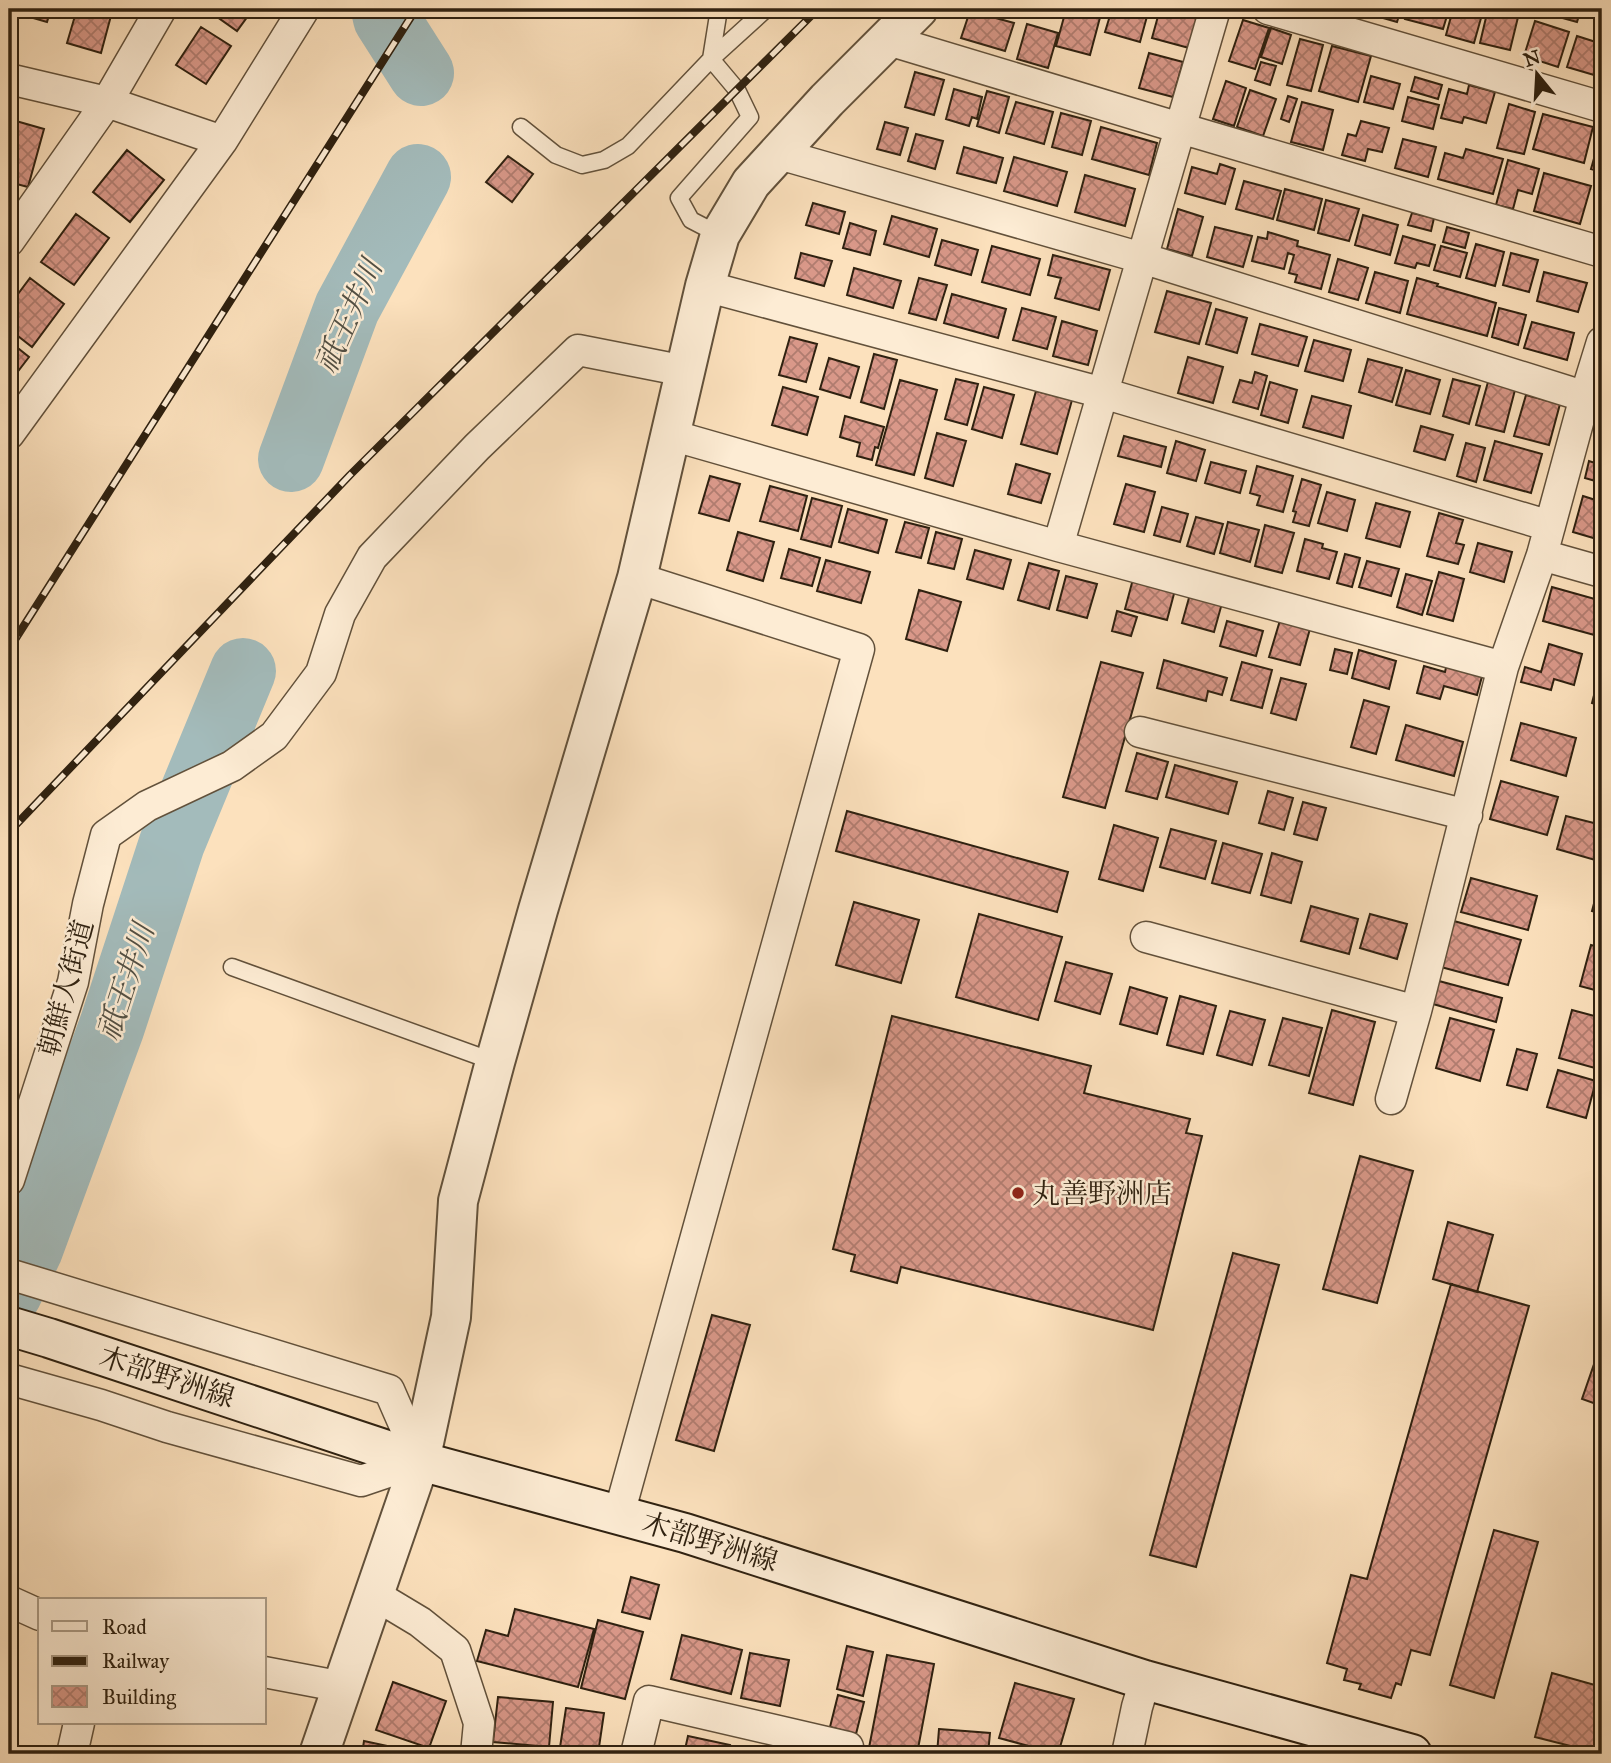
<svg xmlns="http://www.w3.org/2000/svg" width="1611" height="1763" viewBox="0 0 1611 1763" font-family="'IM FELL Great Primer','Noto Serif JP',serif">
	<defs>
		<pattern id="building-cross-hatch" width="8" height="8" patternUnits="userSpaceOnUse" patternTransform="scale(1.75)"><rect width="8" height="8" fill="#d99889"/><path d="M0 0l8 8M0 8l8-8" fill="none" stroke="#b07c6f"/></pattern>
	</defs>
	<rect width="100%" height="100%" fill="#fce1bd"/>
	<filter id="stains"><feTurbulence type="fractalNoise" baseFrequency=".00286" numOctaves="4"/><feColorMatrix values="0 0 0 0 .2 0 0 0 0 .09 0 0 0 0 .02 0 0 0 .5 -.17"/></filter>
	<radialGradient id="worn" r=".72"><stop offset=".6" stop-color="#630" stop-opacity="0"/><stop offset="1" stop-color="#630" stop-opacity=".3"/></radialGradient>
	<g fill="none" stroke-linecap="round" stroke-linejoin="round">
		<path stroke="#a3bbbb" stroke-width="66" d="M 384,9 L 386,18 L 421,73
			M 291,459 L 347,308 L 418,177
			M 9,1293 L 30,1249 L 112,1026 L 172,843 L 243,671"/>
	</g>
	<path fill="url(#building-cross-hatch)" stroke="#2f2110" stroke-width="2" d="M 9,9 L 51,9 L 47,22 L 9,11 Z
		M 77,9 L 100,9 L 112,12 L 101,53 L 67,43 Z
		M 213,9 L 253,9 L 237,31 L 213,14 L 216,11 Z
		M 1041,9 L 1102,10 L 1090,55 L 1056,46 L 1064,17 L 1040,11 Z
		M 1112,9 L 1149,9 L 1140,42 L 1105,32 Z
		M 1160,9 L 1193,9 L 1199,10 L 1189,48 L 1152,38 Z
		M 1360,9 L 1401,9 L 1397,22 L 1359,11 Z
		M 1408,9 L 1449,9 L 1443,29 L 1405,19 Z
		M 1453,9 L 1476,9 L 1483,11 L 1474,43 L 1446,35 Z
		M 1488,9 L 1520,9 L 1510,50 L 1480,43 Z
		M 1542,9 L 1581,9 L 1577,22 L 1541,12 Z
		M 970,11 L 1014,23 L 1005,51 L 961,38 Z
		M 1243,20 L 1269,28 L 1255,69 L 1229,61 Z
		M 1535,21 L 1569,32 L 1558,67 L 1524,56 Z
		M 1027,24 L 1058,33 L 1048,68 L 1017,59 Z
		M 201,27 L 231,46 L 206,84 L 176,65 Z
		M 1271,28 L 1291,35 L 1282,64 L 1261,57 Z
		M 1577,36 L 1602,44 L 1594,75 L 1567,67 Z
		M 1300,39 L 1323,45 L 1311,91 L 1287,85 Z
		M 1332,46 L 1371,56 L 1358,102 L 1319,91 Z
		M 1149,53 L 1183,62 L 1173,97 L 1139,88 Z
		M 1261,62 L 1276,66 L 1270,85 L 1255,80 Z
		M 915,72 L 944,80 L 934,115 L 905,107 Z
		M 1371,76 L 1400,84 L 1393,109 L 1364,102 Z
		M 1415,77 L 1442,85 L 1438,99 L 1411,91 Z
		M 1226,81 L 1246,88 L 1234,126 L 1213,119 Z
		M 1469,85 L 1495,92 L 1486,123 L 1464,117 L 1462,123 L 1441,118 L 1449,89 L 1467,94 Z
		M 954,89 L 982,97 L 977,119 L 972,117 L 969,126 L 946,119 Z
		M 1250,90 L 1276,99 L 1263,136 L 1237,127 Z
		M 987,91 L 1009,97 L 999,133 L 977,126 Z
		M 1288,96 L 1297,99 L 1289,122 L 1281,119 Z
		M 1408,97 L 1439,105 L 1433,129 L 1402,121 Z
		M 1016,102 L 1053,112 L 1044,144 L 1006,133 Z
		M 1302,102 L 1333,110 L 1323,150 L 1291,142 Z
		M 1509,104 L 1535,112 L 1524,154 L 1497,148 Z
		M 1061,113 L 1091,121 L 1082,155 L 1052,147 Z
		M 1543,114 L 1593,127 L 1584,163 L 1533,149 Z
		M 9,119 L 44,129 L 28,187 L 9,182 Z
		M 1361,121 L 1389,128 L 1382,152 L 1368,149 L 1365,161 L 1342,155 L 1348,134 L 1356,136 Z
		M 885,122 L 908,128 L 900,155 L 877,149 Z
		M 1101,127 L 1157,143 L 1149,175 L 1092,159 Z
		M 1602,130 L 1602,172 L 1591,169 Z
		M 916,134 L 943,141 L 935,169 L 908,161 Z
		M 1403,139 L 1436,147 L 1428,177 L 1395,168 Z
		M 964,147 L 1003,158 L 996,183 L 957,173 Z
		M 1466,149 L 1503,159 L 1493,194 L 1438,179 L 1445,153 L 1463,158 Z
		M 127,150 L 164,180 L 130,222 L 93,192 Z
		M 508,156 L 533,174 L 512,202 L 486,182 Z
		M 1014,157 L 1067,172 L 1057,206 L 1004,191 Z
		M 1508,160 L 1539,169 L 1532,194 L 1518,190 L 1513,209 L 1496,205 Z
		M 1220,164 L 1235,169 L 1225,204 L 1185,193 L 1192,167 L 1217,174 Z
		M 1544,173 L 1591,186 L 1580,224 L 1534,211 Z
		M 1085,175 L 1135,189 L 1125,226 L 1075,212 Z
		M 1244,181 L 1281,191 L 1273,219 L 1236,209 Z
		M 1285,189 L 1322,199 L 1314,230 L 1277,220 Z
		M 1326,200 L 1359,209 L 1349,241 L 1318,233 Z
		M 813,203 L 845,212 L 839,234 L 806,225 Z
		M 1178,209 L 1203,217 L 1192,256 L 1167,249 Z
		M 1412,213 L 1434,218 L 1431,231 L 1408,225 Z
		M 76,214 L 109,238 L 74,285 L 41,262 Z
		M 1363,215 L 1398,225 L 1390,255 L 1355,245 Z
		M 892,216 L 937,229 L 929,257 L 884,244 Z
		M 850,223 L 876,231 L 870,255 L 843,248 Z
		M 1215,227 L 1252,236 L 1243,267 L 1207,257 Z
		M 1447,227 L 1469,233 L 1465,248 L 1443,242 Z
		M 1268,232 L 1298,241 L 1297,246 L 1330,255 L 1321,289 L 1295,282 L 1297,275 L 1289,273 L 1294,255 L 1288,253 L 1284,269 L 1252,261 L 1258,237 L 1267,239 Z
		M 1403,236 L 1435,245 L 1429,266 L 1417,263 L 1415,268 L 1395,263 Z
		M 942,240 L 978,250 L 971,275 L 935,265 Z
		M 1476,244 L 1504,252 L 1495,286 L 1466,278 Z
		M 992,246 L 1040,259 L 1030,295 L 982,282 Z
		M 1441,246 L 1467,253 L 1460,277 L 1434,270 Z
		M 801,253 L 832,261 L 824,286 L 795,278 Z
		M 1511,253 L 1538,260 L 1529,292 L 1503,285 Z
		M 1053,255 L 1110,270 L 1099,310 L 1055,298 L 1061,278 L 1048,275 Z
		M 1338,259 L 1368,268 L 1358,300 L 1329,292 Z
		M 854,268 L 901,281 L 893,308 L 847,295 Z
		M 1375,272 L 1408,281 L 1400,313 L 1366,303 Z
		M 1544,272 L 1587,283 L 1578,312 L 1537,301 Z
		M 30,278 L 64,304 L 32,347 L 9,329 L 9,306 Z
		M 919,278 L 947,285 L 936,320 L 909,313 Z
		M 1417,278 L 1438,284 L 1437,286 L 1496,303 L 1487,336 L 1407,314 Z
		M 1167,291 L 1211,303 L 1199,344 L 1155,332 Z
		M 952,294 L 1006,309 L 998,338 L 944,323 Z
		M 1022,308 L 1056,317 L 1047,349 L 1013,340 Z
		M 1499,308 L 1526,315 L 1518,345 L 1492,337 Z
		M 1216,309 L 1247,318 L 1237,353 L 1206,344 Z
		M 1062,321 L 1097,331 L 1088,365 L 1053,356 Z
		M 1532,322 L 1574,333 L 1567,360 L 1524,348 Z
		M 1260,324 L 1307,337 L 1298,366 L 1252,354 Z
		M 790,337 L 817,344 L 806,382 L 779,375 Z
		M 1314,340 L 1351,350 L 1343,381 L 1305,371 Z
		M 9,341 L 29,357 L 9,383 Z
		M 874,354 L 897,360 L 884,409 L 861,402 Z
		M 1188,357 L 1223,367 L 1213,403 L 1178,393 Z
		M 829,358 L 859,367 L 850,398 L 820,389 Z
		M 1368,359 L 1402,368 L 1392,402 L 1359,392 Z
		M 1406,370 L 1440,380 L 1430,414 L 1396,405 Z
		M 1255,372 L 1267,376 L 1258,409 L 1233,402 L 1240,380 L 1252,383 Z
		M 956,379 L 978,384 L 967,425 L 945,419 Z
		M 1453,379 L 1480,386 L 1469,424 L 1443,416 Z
		M 900,380 L 937,390 L 914,475 L 876,465 Z
		M 1270,382 L 1297,390 L 1288,423 L 1261,415 Z
		M 1488,382 L 1515,390 L 1504,432 L 1476,425 Z
		M 783,387 L 818,397 L 807,435 L 772,425 Z
		M 984,387 L 1014,395 L 1002,438 L 972,429 Z
		M 1036,391 L 1072,400 L 1057,454 L 1021,444 Z
		M 1526,395 L 1560,404 L 1549,445 L 1514,436 Z
		M 1312,396 L 1351,406 L 1343,438 L 1303,427 Z
		M 845,416 L 884,427 L 878,448 L 875,447 L 872,460 L 857,456 L 860,443 L 840,437 Z
		M 1421,426 L 1453,435 L 1445,460 L 1414,451 Z
		M 937,433 L 966,441 L 953,486 L 925,478 Z
		M 1124,436 L 1166,447 L 1161,467 L 1118,456 Z
		M 1176,441 L 1205,450 L 1196,481 L 1167,473 Z
		M 1495,441 L 1542,454 L 1531,493 L 1484,480 Z
		M 1466,443 L 1485,448 L 1476,482 L 1457,476 Z
		M 1602,449 L 1602,483 L 1585,478 L 1589,461 L 1598,464 Z
		M 1211,462 L 1246,471 L 1240,493 L 1205,483 Z
		M 1016,464 L 1050,474 L 1041,503 L 1008,494 Z
		M 1257,466 L 1293,476 L 1283,512 L 1257,505 L 1260,496 L 1250,493 Z
		M 710,476 L 740,484 L 729,521 L 699,513 Z
		M 1302,479 L 1321,485 L 1309,526 L 1293,522 L 1296,512 L 1293,511 Z
		M 1126,484 L 1155,492 L 1144,532 L 1114,524 Z
		M 770,486 L 807,496 L 798,531 L 760,521 Z
		M 1327,492 L 1355,500 L 1347,531 L 1318,523 Z
		M 1583,496 L 1602,502 L 1602,533 L 1600,540 L 1573,532 Z
		M 812,498 L 842,506 L 831,547 L 801,539 Z
		M 1376,503 L 1410,512 L 1400,547 L 1366,538 Z
		M 1162,507 L 1188,514 L 1180,542 L 1154,535 Z
		M 848,509 L 887,520 L 878,553 L 839,542 Z
		M 1439,513 L 1463,520 L 1456,543 L 1464,545 L 1458,564 L 1427,556 Z
		M 1196,517 L 1223,524 L 1214,554 L 1187,546 Z
		M 905,522 L 929,528 L 921,558 L 896,552 Z
		M 1228,522 L 1259,530 L 1250,562 L 1220,553 Z
		M 1265,525 L 1294,533 L 1282,573 L 1255,566 Z
		M 738,532 L 774,542 L 763,581 L 727,570 Z
		M 936,532 L 962,539 L 954,569 L 928,563 Z
		M 1305,539 L 1323,544 L 1322,548 L 1337,552 L 1329,579 L 1297,571 Z
		M 1478,543 L 1512,552 L 1504,582 L 1470,572 Z
		M 789,549 L 820,558 L 812,586 L 781,578 Z
		M 975,550 L 1011,560 L 1003,589 L 967,579 Z
		M 1345,554 L 1360,558 L 1352,587 L 1337,583 Z
		M 826,560 L 870,572 L 861,603 L 817,591 Z
		M 1367,561 L 1399,569 L 1391,596 L 1359,587 Z
		M 1029,563 L 1059,571 L 1049,609 L 1018,600 Z
		M 1439,572 L 1464,579 L 1453,621 L 1427,614 Z
		M 1406,574 L 1432,581 L 1422,615 L 1397,607 Z
		M 1066,576 L 1097,584 L 1087,618 L 1057,610 Z
		M 1133,579 L 1175,590 L 1167,620 L 1125,609 Z
		M 1192,587 L 1224,596 L 1214,632 L 1182,623 Z
		M 1552,587 L 1602,601 L 1602,619 L 1598,636 L 1543,621 Z
		M 919,590 L 961,602 L 947,651 L 906,639 Z
		M 1117,611 L 1137,617 L 1131,636 L 1112,631 Z
		M 1281,617 L 1311,625 L 1300,665 L 1269,657 Z
		M 1227,621 L 1263,631 L 1256,656 L 1220,646 Z
		M 1549,644 L 1582,654 L 1574,685 L 1554,679 L 1551,690 L 1521,682 L 1525,667 L 1541,672 Z
		M 1335,649 L 1352,653 L 1347,674 L 1330,670 Z
		M 1359,650 L 1396,661 L 1389,689 L 1352,678 Z
		M 1448,659 L 1484,669 L 1477,695 L 1444,686 L 1440,699 L 1417,693 L 1424,666 L 1445,672 Z
		M 1164,660 L 1227,678 L 1222,695 L 1208,691 L 1206,701 L 1157,688 Z
		M 1101,662 L 1143,673 L 1105,808 L 1063,797 Z
		M 1242,662 L 1272,670 L 1262,708 L 1231,700 Z
		M 1602,664 L 1602,706 L 1592,703 Z
		M 1281,678 L 1306,684 L 1296,720 L 1271,713 Z
		M 1364,700 L 1389,707 L 1376,754 L 1351,747 Z
		M 1521,723 L 1576,738 L 1566,776 L 1511,760 Z
		M 1406,725 L 1463,742 L 1454,776 L 1396,760 Z
		M 1137,753 L 1168,762 L 1157,799 L 1126,791 Z
		M 1175,765 L 1237,782 L 1228,814 L 1166,797 Z
		M 1501,781 L 1558,797 L 1547,835 L 1490,819 Z
		M 1268,791 L 1293,798 L 1284,830 L 1259,823 Z
		M 1303,802 L 1326,808 L 1317,840 L 1294,834 Z
		M 847,811 L 1068,872 L 1057,912 L 836,851 Z
		M 1566,816 L 1602,825 L 1602,862 L 1557,849 Z
		M 1114,825 L 1158,838 L 1143,891 L 1099,879 Z
		M 1171,829 L 1216,841 L 1205,879 L 1160,867 Z
		M 1223,843 L 1262,854 L 1250,893 L 1212,883 Z
		M 1272,853 L 1302,862 L 1291,903 L 1261,895 Z
		M 1602,873 L 1602,914 L 1592,911 Z
		M 1471,878 L 1537,896 L 1528,930 L 1461,912 Z
		M 854,902 L 919,920 L 901,983 L 836,965 Z
		M 1311,906 L 1358,919 L 1349,954 L 1301,941 Z
		M 979,914 L 1062,937 L 1038,1020 L 956,997 Z
		M 1370,914 L 1407,924 L 1397,959 L 1360,948 Z
		M 1454,921 L 1521,940 L 1508,985 L 1441,967 Z
		M 1591,945 L 1602,948 L 1602,992 L 1580,986 Z
		M 1066,962 L 1112,974 L 1100,1014 L 1055,1001 Z
		M 1439,981 L 1502,998 L 1496,1022 L 1433,1004 Z
		M 1130,987 L 1167,998 L 1157,1034 L 1120,1024 Z
		M 1180,996 L 1216,1006 L 1203,1054 L 1167,1045 Z
		M 1332,1010 L 1375,1022 L 1353,1105 L 1309,1093 Z
		M 1572,1010 L 1602,1018 L 1602,1070 L 1559,1058 Z
		M 1230,1011 L 1265,1020 L 1252,1065 L 1217,1055 Z
		M 892,1016 L 1091,1066 L 1084,1093 L 1190,1119 L 1186,1133 L 1202,1136 L 1153,1330 L 901,1267 L 897,1283 L 851,1271 L 855,1255 L 833,1249 Z
		M 1283,1018 L 1322,1028 L 1309,1076 L 1269,1065 Z
		M 1450,1018 L 1494,1030 L 1480,1081 L 1436,1068 Z
		M 1517,1049 L 1537,1054 L 1527,1090 L 1507,1085 Z
		M 1558,1070 L 1596,1081 L 1586,1118 L 1547,1107 Z
		M 1360,1156 L 1413,1171 L 1377,1303 L 1323,1289 Z
		M 1448,1222 L 1493,1235 L 1477,1292 L 1433,1279 Z
		M 1233,1253 L 1279,1265 L 1196,1567 L 1150,1555 Z
		M 1451,1284 L 1529,1306 L 1430,1655 L 1411,1650 L 1401,1685 L 1396,1683 L 1391,1698 L 1359,1689 L 1361,1684 L 1344,1680 L 1347,1669 L 1327,1663 L 1351,1575 L 1367,1579 Z
		M 712,1315 L 750,1325 L 714,1451 L 676,1440 Z
		M 1602,1341 L 1602,1406 L 1582,1399 Z
		M 1494,1530 L 1538,1542 L 1494,1698 L 1450,1685 Z
		M 631,1577 L 659,1585 L 650,1619 L 622,1612 Z
		M 515,1609 L 594,1629 L 578,1687 L 477,1661 L 486,1630 L 508,1636 Z
		M 598,1620 L 643,1632 L 625,1699 L 581,1688 Z
		M 682,1635 L 742,1650 L 731,1694 L 671,1679 Z
		M 847,1646 L 873,1652 L 863,1696 L 837,1689 Z
		M 750,1653 L 789,1660 L 780,1706 L 741,1698 Z
		M 887,1655 L 934,1664 L 917,1754 L 877,1754 L 868,1753 Z
		M 1552,1673 L 1602,1687 L 1602,1754 L 1535,1737 Z
		M 393,1682 L 446,1701 L 429,1748 L 376,1730 Z
		M 1015,1683 L 1074,1699 L 1058,1754 L 999,1738 Z
		M 838,1695 L 864,1702 L 856,1734 L 830,1727 Z
		M 498,1697 L 553,1702 L 549,1747 L 493,1742 Z
		M 566,1708 L 604,1713 L 598,1754 L 559,1754 Z
		M 939,1729 L 990,1733 L 988,1754 L 937,1754 Z
		M 688,1736 L 730,1745 L 728,1754 L 684,1754 Z
		M 364,1741 L 406,1750 L 405,1754 L 362,1754 Z
		M 1003,1748 L 1027,1754 L 1002,1754 Z"/>
	<g fill="none" stroke-linecap="round" stroke-linejoin="round">
		<g stroke="#62513b" stroke-width="19">
			<path id="service" d="M 521,127 L 556,155 L 582,165 L 604,160 L 628,146 L 711,59 L 719,9
				M 720,235 L 691,220 L 679,198 L 750,117 L 737,90 L 711,59 L 766,9
				M 232,967 L 495,1062"/>
		</g>
		<g stroke="#62513b" stroke-width="33">
			<path id="minor" d="M 1268,9 L 1602,107
				M 888,40 L 1180,128 L 1602,252
				M 9,79 L 107,102 L 222,141
				M 779,154 L 1142,258 L 1602,402
				M 9,241 L 107,102 L 161,9
				M 705,286 L 1103,393 L 1550,526
				M 9,434 L 222,141 L 304,9
				M 671,435 L 1058,546 L 1503,667
				M 1058,546 L 1215,9
				M 1542,555 L 1602,572
				M 1140,732 L 1467,815
				M 1146,937 L 1416,1011
				M 1391,1099 L 1416,1011 L 1503,667 L 1542,555 L 1585,397 L 1602,342
				M 9,1180 L 73,982 L 88,904 L 106,835 L 147,806 L 232,766 L 274,736 L 321,673 L 340,614 L 372,557 L 477,447 L 578,350 L 685,371
				M 9,1274 L 389,1390 L 420,1461 L 361,1481 L 167,1427 L 101,1405 L 9,1379
				M 619,1514 L 859,649 L 637,578
				M 375,1595 L 420,1622 L 455,1650 L 479,1723 L 476,1754
				M 9,1601 L 40,1615
				M 264,1672 L 343,1687
				M 72,1754 L 79,1723
				M 636,1754 L 649,1701 L 848,1747 L 846,1754
				M 1127,1754 L 1137,1707 L 1145,1680"/>
		</g>
		<g stroke="#62513b" stroke-width="42">
			<path id="tertiary" d="M 319,1754 L 420,1461 L 451,1317 L 458,1201 L 495,1062 L 538,910 L 637,578 L 705,286 L 720,235 L 751,183 L 827,100 L 918,9"/>
		</g>
		<g stroke="#2f2110" stroke-width="42">
			<path id="secondary" d="M 9,1326 L 49,1338 L 420,1461 L 685,1533 L 1145,1680 L 1412,1754"/>
		</g>
		<use href="#service" stroke="#fdecd4" stroke-width="16"/>
		<use href="#minor" stroke="#fdecd4" stroke-width="30"/>
		<use href="#tertiary" stroke="#fdecd4" stroke-width="38"/>
		<use href="#secondary" stroke="#fdecd4" stroke-width="38"/>
		<g stroke="#2f2110" stroke-width="8">
			<path id="rail" d="M 9,649 L 416,9
				M 9,832 L 350,475 L 818,9"/>
		</g>
		<use href="#rail" stroke="#fdecd4" stroke-width="5" stroke-dasharray="16" stroke-linecap="butt"/>
	</g>
	<circle fill="#8f2418" stroke="#fdecd4" stroke-width="2.5" cx="1018" cy="1193" r="7"/>
	<g text-anchor="middle" dominant-baseline="central" stroke-width="5" stroke-linejoin="round" paint-order="stroke">
		<g font-size="28" fill="#2f2110" stroke="#fdecd4">
			<text transform="translate(66 988) rotate(-75)">朝鮮人街道</text>
			<text transform="translate(167 1377) rotate(18)">木部野洲線</text>
			<text transform="translate(710 1542) rotate(17)">木部野洲線</text>
		</g>
		<g font-size="28" fill="#2f2110" stroke="#fdecd4" text-anchor="start">
			<text x="1032" y="1193">丸善野洲店</text>
		</g>
		<g font-size="30" font-style="italic" fill="#524f43" stroke="#fdecd4">
			<text transform="translate(349 316) rotate(-66)">祇王井川</text>
			<text transform="translate(126 982) rotate(-72)">祇王井川</text>
		</g>
	</g>
	<rect width="1611" height="1763" fill="none" stroke="#fce1bd" stroke-width="35"/>
	<rect x="10" y="10" width="1590" height="1742" fill="none" stroke="#2f2110" stroke-width="3.5"/>
	<rect x="18" y="18" width="1576" height="1728" fill="none" stroke="#2f2110" stroke-width="2"/>
	<rect x="38" y="1598" width="228" height="126" fill="#fdecd4" stroke="#ab9b86" stroke-width="2"/>
	<rect x="52" y="1621" width="35" height="10" fill="#fdecd4" stroke="#ab9b86" stroke-width="2"/>
	<text x="102" y="1634" font-size="21" fill="#2f2110">Road</text>
	<rect x="52" y="1656" width="35" height="10" fill="#2f2110" stroke="#ab9b86" stroke-width="2"/>
	<text x="102" y="1668" font-size="21" fill="#2f2110">Railway</text>
	<rect x="52" y="1686" width="35" height="21" fill="url(#building-cross-hatch)" stroke="#ab9b86" stroke-width="2"/>
	<text x="102" y="1704" font-size="21" fill="#2f2110">Building</text>
	<g transform="translate(1537 74) rotate(342)" stroke="#fdecd4" stroke-width="5" paint-order="stroke">
	<path d="M0-5L12 26L0 18L-12 26Z" fill="#2f2110"/>
	<text y="-10" font-size="19" font-weight="bold" text-anchor="middle" fill="#2f2110">N</text>
	</g>
	<rect width="100%" height="100%" filter="url(#stains)"/>
	<rect width="100%" height="100%" fill="url(#worn)"/>
</svg>
